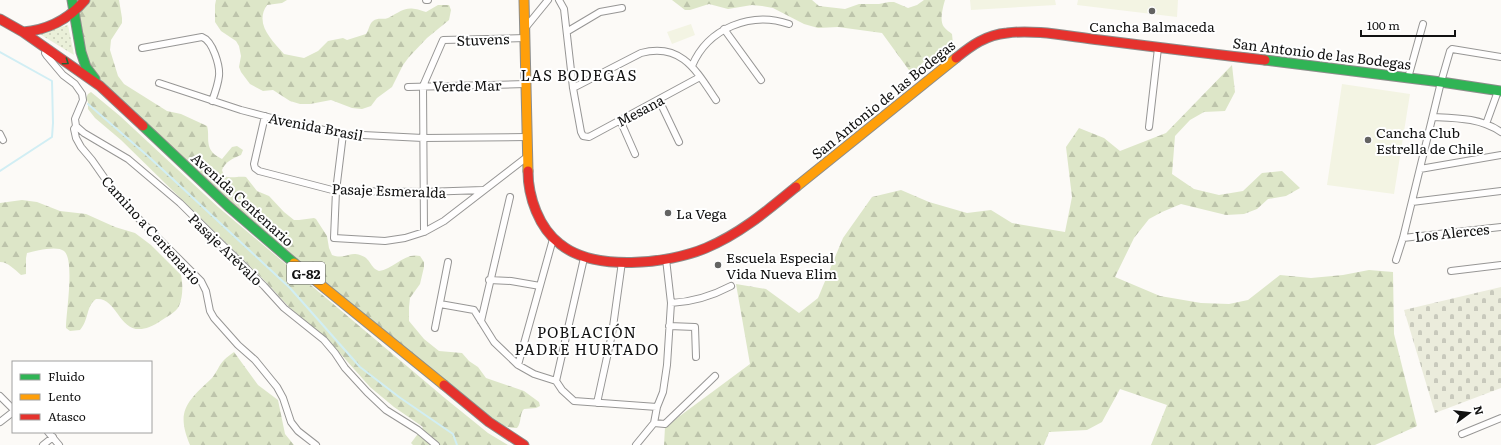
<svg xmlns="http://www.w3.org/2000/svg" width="1501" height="445" viewBox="0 0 1501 445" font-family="Literata,serif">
	<defs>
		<pattern id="forest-firs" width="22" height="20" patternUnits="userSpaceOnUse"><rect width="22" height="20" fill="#dde6c8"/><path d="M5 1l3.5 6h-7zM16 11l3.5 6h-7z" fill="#bdc4ab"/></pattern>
		<pattern id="cemetery-stones" width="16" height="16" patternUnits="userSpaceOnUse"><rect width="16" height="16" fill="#ebecdc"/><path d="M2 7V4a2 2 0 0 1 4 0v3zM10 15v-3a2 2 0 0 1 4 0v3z" fill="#c8c9bc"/></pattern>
		<pattern id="park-dots" width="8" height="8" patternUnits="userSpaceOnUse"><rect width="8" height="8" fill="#eaf0d9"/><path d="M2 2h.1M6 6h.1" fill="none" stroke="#c8cdb9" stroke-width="1.8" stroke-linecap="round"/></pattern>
	</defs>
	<rect width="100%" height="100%" fill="#fcfaf7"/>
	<path fill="url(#forest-firs)" d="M 89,0 L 119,0 L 122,18 L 122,23 L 111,40 L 110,50 L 118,76 L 124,84 L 167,111 L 181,114 L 207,126 C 210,136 205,145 214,154 C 216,156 219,157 222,159 L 232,147 L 237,146 L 243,150 L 241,155 C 233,158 225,162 222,170 L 224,176 C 232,179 238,176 246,177 L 257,191 L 269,196 L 284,212 L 294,220 L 299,220 L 314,218 L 316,219 L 327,236 L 329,248 L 332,255 C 345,260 349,251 360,255 C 371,258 370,268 379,271 C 393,269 405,252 420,256 L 424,262 L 424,267 L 420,284 L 410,298 L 409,307 L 409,321 L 424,339 L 439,351 L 462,353 L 469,361 L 478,367 L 486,378 L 524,391 L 539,402 L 540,406 L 536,408 L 524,409 C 519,414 522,422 517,428 C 506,429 498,422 489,417 C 389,335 287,255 192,167 C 158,136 122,105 92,70 L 88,63 L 78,18 L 80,10 Z
		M 216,0 L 287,0 L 282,3 L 267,5 C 254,24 272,40 284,54 L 304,58 L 318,51 L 328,41 L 343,38 L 347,40 L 366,34 C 369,30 369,24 373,21 C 378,17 383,20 388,18 C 405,9 406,5 426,12 L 438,5 L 449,5 L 451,10 L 449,20 L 427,38 L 409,57 L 403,65 L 392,87 L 377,98 L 371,106 L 362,109 L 352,108 L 331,100 L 310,104 L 300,104 L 290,101 L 273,90 L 263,91 L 250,84 L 241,72 L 239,67 L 241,56 L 239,46 L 236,41 L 221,31 L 215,22 L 215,5 Z
		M 672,0 L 812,0 L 819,6 L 845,9 L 859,4 L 879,4 L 889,2 L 894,2 L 908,8 L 917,5 L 924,0 L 945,0 C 943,7 939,21 944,27 C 946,30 950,32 952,34 L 953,44 L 946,51 L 922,63 L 914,77 L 882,33 L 838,27 L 818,28 L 804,24 L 773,8 L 762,6 L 752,5 L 728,9 L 709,4 L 690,10 L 685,10 Z
		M 1232,65 L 1235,92 L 1225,111 L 1204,112 L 1190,120 L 1175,136 L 1172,174 L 1194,189 L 1219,195 L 1243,191 L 1262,173 L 1282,171 L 1300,188 L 1286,196 L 1268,199 L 1257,209 L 1244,214 L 1226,215 L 1181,204 L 1162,212 L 1149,219 L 1134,238 L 1115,277 L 1160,296 L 1201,303 L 1229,304 L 1248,300 L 1280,275 L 1311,278 L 1343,275 L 1369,270 L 1393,272 L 1394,334 L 1417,426 L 1375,445 L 1151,445 L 1167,405 L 1120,389 L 1102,422 L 1087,430 L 1049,432 L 1044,445 L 664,445 L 665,427 L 750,364 L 736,284 L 766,289 L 799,313 L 818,298 L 843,238 L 872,197 L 901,190 L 929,202 L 967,213 L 991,210 L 1012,223 L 1065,232 L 1072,197 L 1066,147 L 1079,128 L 1104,138 L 1120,151 L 1166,133 Z
		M 91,92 L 120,116 L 218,207 L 446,399 L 488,433 L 508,445 L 413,445 L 411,443 L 423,427 L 394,407 L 370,387 L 330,342 L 289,307 L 266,282 L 121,140 L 95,118 L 88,109 L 88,102 L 86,98 L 88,94 Z
		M 22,200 L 37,202 L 60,211 L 86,214 L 115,227 L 135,233 L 151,245 L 181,275 C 183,285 183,297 179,306 C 176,312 168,316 162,320 C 119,350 121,296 96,299 C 86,306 89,320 80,330 L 70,331 L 66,328 C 66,313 75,260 64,251 C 57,245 35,251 27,253 L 26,258 L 26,274 L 21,275 C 15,270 8,262 0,262 L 0,203 Z
		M 234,352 L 258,385 L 278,400 L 285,434 L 294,445 L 190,445 C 175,410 188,401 212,378 C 217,372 219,365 224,360 C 227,357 231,354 234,352 Z"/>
	<path fill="url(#cemetery-stones)" d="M 1501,287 L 1501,388 L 1435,413 L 1404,310 Z"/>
	<path fill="url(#park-dots)" d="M 68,25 L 74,55 L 38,33 Z"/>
	<path fill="#f3f4e3" d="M 970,0 L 1055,0 L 1056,5 L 971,10 Z
		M 1078,0 L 1178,0 L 1177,17 L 1077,5 Z
		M 691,24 L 695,35 L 672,44 L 667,32 Z
		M 1342,84 L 1410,94 L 1394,194 L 1327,185 Z"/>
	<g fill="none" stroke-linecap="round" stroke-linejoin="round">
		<path stroke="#d1eef4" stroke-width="2" d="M 0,52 L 52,81 L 53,123 L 52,137 L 0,171
			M 88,104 L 149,157 L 290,288 L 360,367 L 399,397 L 453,434 L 457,445"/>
		<g stroke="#979695" stroke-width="8">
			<path id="street" d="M 426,0 L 428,0
				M 559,0 L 564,9 L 573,88 L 581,132 L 583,136 L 589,137 L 700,77
				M 526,27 L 548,0
				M 724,29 L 761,80
				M 568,31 L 600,12 L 622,8
				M 142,48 L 202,37 C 213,41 220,66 219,76 C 218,85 215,93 212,101
				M 47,49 L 45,53 L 47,56 L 63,75 L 75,84 L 82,94 L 83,100 L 75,119 L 76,126 L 84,133 L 128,159 L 180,203 L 264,286 L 284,308 L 324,340 L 335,353 L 345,368 L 367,392 L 386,410 L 418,430 L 436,445
				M 692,66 C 708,28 751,11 789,24
				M 1408,78 L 1423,24
				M 159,83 L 241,110 L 291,123 L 343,134 L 423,138 L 527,137
				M 408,87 L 526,84
				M 573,88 L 641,53 C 682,42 697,72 716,100
				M 659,100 L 679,142
				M 265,116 L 254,164 L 255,168 L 259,171 L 336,191 L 424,192 L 483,190
				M 1433,117 C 1457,118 1481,118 1501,132
				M 620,120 L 635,154
				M 1486,124 L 1498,91
				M 76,126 L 74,129 L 76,138 L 81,147 L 92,160 L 115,193 L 132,212 L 201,281 L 206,291 L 210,311 L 214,318 L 238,345 L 255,360 L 277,387 L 283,398 L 291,422 L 298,431 L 316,445
				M 1149,127 L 1158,48
				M 0,134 L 3,140
				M 343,134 L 336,191 L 334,238 L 385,241 L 405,238 L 424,232 L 444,221 L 527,157
				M 1420,169 L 1501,155
				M 1412,202 L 1501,191
				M 424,232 L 423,86 L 443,40 L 526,38
				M 1403,238 L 1501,227
				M 1396,260 L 1403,238 L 1441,82 L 1450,51 L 1452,49 L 1501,57
				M 1451,271 L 1501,265
				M 489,280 L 511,281 L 540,286
				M 671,303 C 693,302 712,296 731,286
				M 440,304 L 474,310 L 494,342 L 518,365 L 534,374 L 556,381 L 562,390 L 574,401 L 657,407
				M 481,321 L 510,197
				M 669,326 L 695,327 L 696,357
				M 435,328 L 448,262
				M 518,365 L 553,239
				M 556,381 L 584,258
				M 0,396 L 13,409
				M 597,403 L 612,334 L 622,262
				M 0,422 L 13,412
				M 654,423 L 665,424 L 715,376
				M 48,432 L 59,445
				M 1462,434 L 1501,418
				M 43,445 L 53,437
				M 636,445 L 654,423 L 657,407 L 663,392 L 667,365 L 671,303 L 666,259"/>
		</g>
		<g stroke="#8d8d8b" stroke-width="11">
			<path id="fast" d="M 72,0 L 81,52 L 86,67 L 95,79
				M 1265,60 L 1441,82 L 1501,91
				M 143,126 L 228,206 L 294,263"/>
		</g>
		<g stroke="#8d8d8b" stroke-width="11">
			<path id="slow" d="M 524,0 L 528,171
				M 796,187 L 956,58
				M 294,263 L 444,385"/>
		</g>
		<g stroke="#8d8d8b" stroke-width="11">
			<path id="jam" d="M 0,19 L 23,32 L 100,86 L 143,126
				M 23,32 C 48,30 68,20 85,0
				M 956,58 C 972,45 986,35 1007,33 C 1036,29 1071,37 1100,40 C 1155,47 1210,54 1265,60
				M 528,171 C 528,197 539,228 560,244 C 594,272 668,264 706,248 C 740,234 768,210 796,187
				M 444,385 L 489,422 L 524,445"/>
		</g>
		<use href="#street" stroke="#fffefe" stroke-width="6"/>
		<use href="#fast" stroke="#30b455" stroke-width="9"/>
		<use href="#slow" stroke="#ff9f0a" stroke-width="9"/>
		<use href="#jam" stroke="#e5322d" stroke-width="9"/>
	</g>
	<defs><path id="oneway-chevron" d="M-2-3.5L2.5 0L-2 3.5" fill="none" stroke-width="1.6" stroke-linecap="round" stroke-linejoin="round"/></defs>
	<use stroke="#206233" href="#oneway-chevron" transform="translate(66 62) rotate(35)"/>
	<g fill="#636362" stroke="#fff" stroke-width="1.5">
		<circle cx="1152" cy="11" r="4"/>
		<circle cx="1368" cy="140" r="4"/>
		<circle cx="668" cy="213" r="4"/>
		<circle cx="718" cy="265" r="4"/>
	</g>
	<g text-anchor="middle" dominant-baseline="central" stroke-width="4" stroke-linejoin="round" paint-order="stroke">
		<rect fill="#fff" stroke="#585858" stroke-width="1" x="287" y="262" width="38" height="22" rx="3"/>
		<g font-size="13" font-weight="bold" fill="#111">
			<text x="306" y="273">G-82</text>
		</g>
		<g font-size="14" fill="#111" stroke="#fff" text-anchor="start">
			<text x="1152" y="26" text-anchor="middle">Cancha Balmaceda</text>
			<text x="1376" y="132">Cancha Club<tspan x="1376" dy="16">Estrella de Chile</tspan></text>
			<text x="676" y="213">La Vega</text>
			<text x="726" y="257">Escuela Especial<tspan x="726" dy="16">Vida Nueva Elim</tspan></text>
		</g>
		<g font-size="14" fill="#111" stroke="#fff">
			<text transform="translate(483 39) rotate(-2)">Stuvens</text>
			<text transform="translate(1322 53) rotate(7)">San Antonio de las Bodegas</text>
			<text transform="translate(467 85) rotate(-1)">Verde Mar</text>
			<text transform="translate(883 99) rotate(-39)">San Antonio de las Bodegas</text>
			<text transform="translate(640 110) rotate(-28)">Mesana</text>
			<text transform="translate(316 126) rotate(11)">Avenida Brasil</text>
			<text transform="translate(389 190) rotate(2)">Pasaje Esmeralda</text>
			<text transform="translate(243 199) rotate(42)">Avenida Centenario</text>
			<text transform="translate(152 230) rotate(48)">Camino a Centenario</text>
			<text transform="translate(1452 232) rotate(-6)">Los Alerces</text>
			<text transform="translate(226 249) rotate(44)">Pasaje Arévalo</text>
		</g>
		<g font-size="15" letter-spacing="1" fill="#111" stroke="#fff">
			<text x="579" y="74">LAS BODEGAS</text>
			<text x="587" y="331">POBLACIÓN<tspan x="587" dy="17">PADRE HURTADO</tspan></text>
		</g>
	</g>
	<rect x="12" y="361" width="140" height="72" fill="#ffffff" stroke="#a0a0a0"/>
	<rect x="20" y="374" width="20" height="6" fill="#30b455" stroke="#a0a0a0"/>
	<text x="48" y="381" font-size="12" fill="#111111">Fluido</text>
	<rect x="20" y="394" width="20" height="6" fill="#ff9f0a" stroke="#a0a0a0"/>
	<text x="48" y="401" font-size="12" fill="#111111">Lento</text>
	<rect x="20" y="414" width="20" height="6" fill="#e5322d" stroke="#a0a0a0"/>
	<text x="48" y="421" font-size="12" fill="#111111">Atasco</text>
	<g transform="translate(1469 413) rotate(75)" stroke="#ffffff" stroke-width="3" paint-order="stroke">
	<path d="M0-3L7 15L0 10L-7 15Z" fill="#111111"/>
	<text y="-6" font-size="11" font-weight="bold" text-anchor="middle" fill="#111111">N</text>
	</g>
	<path d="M1361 30v6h94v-6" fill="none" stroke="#111111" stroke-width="2"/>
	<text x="1367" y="30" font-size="12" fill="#111111" stroke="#ffffff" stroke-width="3" paint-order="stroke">100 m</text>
</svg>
